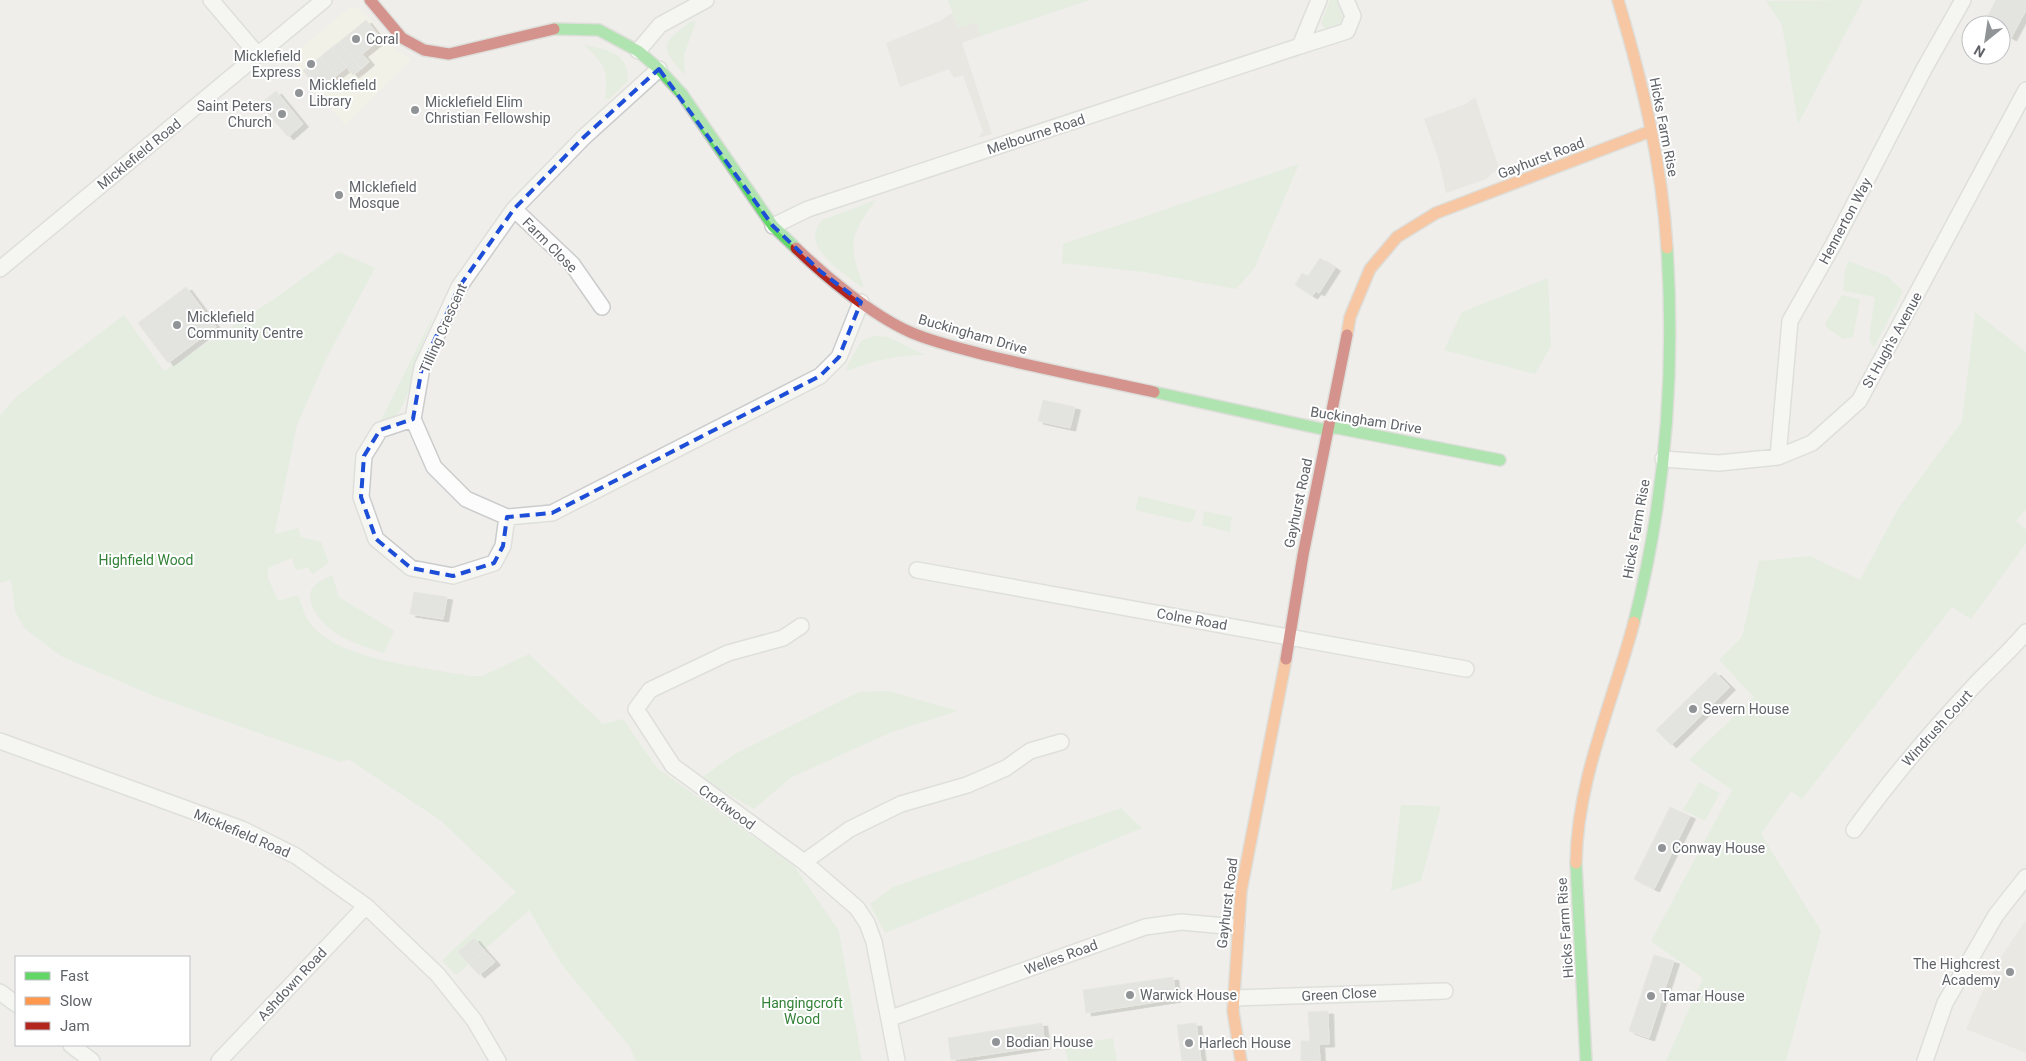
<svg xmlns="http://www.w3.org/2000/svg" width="2026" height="1061" viewBox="0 0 2026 1061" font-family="Roboto,sans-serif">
	<defs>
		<filter id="shadow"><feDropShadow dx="5.5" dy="3" stdDeviation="0" flood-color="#0004"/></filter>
	</defs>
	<rect width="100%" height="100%" fill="#efeeea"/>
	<path fill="#f7f3e4" d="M 352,6 L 365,13 L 395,50 L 411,60 L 345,125 L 290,57 Z"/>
	<path fill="#dfddda" d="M 952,13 L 958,28 L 977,22 L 981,36 L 962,43 L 992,134 L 978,138 L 983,131 L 963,75 L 954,78 L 949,69 L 900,87 L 886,43 L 940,21 Z
		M 1475,97 L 1499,168 L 1486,179 L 1446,193 L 1439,160 L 1424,119 L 1466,104 Z"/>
	<path fill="#e2e0da" d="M 2026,920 L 2026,1053 L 1966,1029 L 1982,993 L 2005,951 Z"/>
	<path fill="#d8ebd6" d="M 948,0 L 1090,0 L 981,36 L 977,22 L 958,28 Z
		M 1330,0 L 1340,0 L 1348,21 L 1331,34 L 1321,24 Z
		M 1863,0 L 1798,124 L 1782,25 L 1766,1 Z
		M 692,21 L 696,21 L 684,55 L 685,75 C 658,46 661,43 692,21 Z
		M 584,45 C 607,49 629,53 628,81 L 609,99 L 605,98 C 609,72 604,62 584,45 Z
		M 1299,164 L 1254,269 L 1236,289 L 1144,272 L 1062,263 L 1063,244 Z
		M 876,200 C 849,236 848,245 864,287 L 861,287 C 843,272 798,246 822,220 Z
		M 339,252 L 375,268 L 327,357 L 297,425 L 268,566 L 275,534 L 298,528 L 301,537 L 321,542 L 329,563 L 312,574 L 308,567 L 299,570 L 295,569 L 292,558 L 268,568 L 268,578 L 278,601 L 298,595 C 302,604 304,616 310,623 C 336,660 428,668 470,676 L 482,676 L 529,654 L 603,724 L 623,719 L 657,768 L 794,866 L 839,931 L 862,1061 L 636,1061 L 630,1047 L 562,965 L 529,910 L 484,950 L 474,938 L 458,952 L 469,964 L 456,975 L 442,960 L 516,892 L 440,820 L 348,759 L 341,762 L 154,696 L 61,656 L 24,628 L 15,611 L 11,580 L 0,583 L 0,415 L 17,396 L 124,315 L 164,371 L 274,299 Z
		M 1848,261 L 1887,276 L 1903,291 L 1874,348 L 1869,339 L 1875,297 L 1843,291 L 1845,270 Z
		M 1548,278 L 1551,346 L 1535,374 L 1444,350 L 1462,312 Z
		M 1842,295 L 1860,299 L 1853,337 L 1843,339 L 1827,328 L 1825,324 Z
		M 1975,312 L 2026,352 L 2026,508 L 2016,521 L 2026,530 L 2026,543 L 1971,619 L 1952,607 L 1802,799 L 1791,791 L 1761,834 L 1821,931 L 1786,1061 L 1666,1061 L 1703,978 L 1651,941 L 1732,790 L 1689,760 L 1754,697 L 1719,660 L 1742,637 L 1759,561 L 1810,556 L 1860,580 L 1898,509 L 1962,421 Z
		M 431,320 L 432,321 C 427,333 421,346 417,358 C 411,377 407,422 380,422 Z
		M 874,336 L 888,337 L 925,355 C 898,355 874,360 848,371 L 846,368 L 861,341 Z
		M 1139,496 L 1196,510 L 1194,519 L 1190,523 L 1135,510 Z
		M 1204,511 L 1232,517 L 1230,532 L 1202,525 Z
		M 332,575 L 339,597 L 394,631 L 384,653 C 356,644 325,635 312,606 C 310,599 309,594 313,587 C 317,582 326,579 332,575 Z
		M 888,691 L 958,711 L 892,732 L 792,777 L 754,809 L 701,778 L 733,755 L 859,692 Z
		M 1699,782 L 1720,793 L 1705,821 L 1683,810 Z
		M 1401,805 L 1441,806 L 1421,881 L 1391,891 Z
		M 1121,808 L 1142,828 L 885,933 L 870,904 L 893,887 Z
		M 1113,1038 L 1117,1061 L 1068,1061 L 1065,1046 Z"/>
	<path fill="#d6d5d3" stroke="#deddd9" filter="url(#shadow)" d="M 1996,0 L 2026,0 L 2026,10 L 2011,38 L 2001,32 L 2001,25 L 1984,23 Z
		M 366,20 L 381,39 L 362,54 L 369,62 L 361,69 L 339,42 Z
		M 339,42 L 361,69 L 353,75 L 331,48 Z
		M 331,48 L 347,67 L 336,76 L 320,57 Z
		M 320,57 L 336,76 L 323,86 L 320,82 L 315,86 L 303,71 Z
		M 276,91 L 303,124 L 288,137 L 260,104 Z
		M 1320,258 L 1335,268 L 1319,293 L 1316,291 L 1312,296 L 1295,285 L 1302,273 L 1308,276 Z
		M 186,287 L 216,327 L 168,363 L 138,323 Z
		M 1043,400 L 1075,407 L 1070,428 L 1038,421 Z
		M 414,592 L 447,597 L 443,619 L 410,614 Z
		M 1715,672 L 1730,687 L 1671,745 L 1656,730 Z
		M 1670,807 L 1690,816 L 1654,889 L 1634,879 Z
		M 474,938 L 484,950 L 469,964 L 458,952 Z
		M 484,950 L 495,962 L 479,975 L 469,964 Z
		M 1654,955 L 1674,961 L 1649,1038 L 1629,1031 Z
		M 1173,977 L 1176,999 L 1086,1013 L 1083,990 Z
		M 1328,1011 L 1329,1044 L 1319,1044 L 1320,1061 L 1301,1061 L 1301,1041 L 1310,1041 L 1308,1012 Z
		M 1042,1023 L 1045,1046 L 951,1060 L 948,1038 Z
		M 1196,1023 L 1201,1061 L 1182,1061 L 1177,1025 Z"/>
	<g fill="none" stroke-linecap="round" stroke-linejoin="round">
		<g stroke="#cbcccc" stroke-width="18">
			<path id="street" d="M 211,0 L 257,54
				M 1300,46 L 1347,31 L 1353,16 L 1346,0
				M 638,51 L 660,25 L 706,0
				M 659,69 L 584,137 L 514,209 L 459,287 L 422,367 L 413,419 L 434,467 L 466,499 L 507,517 L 552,513 L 820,376 L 839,357 L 861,302
				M 514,209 L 572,264 L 602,307
				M 773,226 L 808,209 L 1300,46 L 1319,0
				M 0,269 L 324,0
				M 413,419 L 380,430 L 364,456 L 361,497 L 376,539 L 411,568 L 453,576 L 494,563 L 503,546 L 507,517
				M 1778,457 L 1790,321 L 1833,245 L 1924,69 L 1963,0
				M 1663,459 L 1719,463 L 1778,457 L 1812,443 L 1859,401 L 2026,90
				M 917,570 L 1466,669
				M 801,626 L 783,638 L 728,653 L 650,690 L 636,709 L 673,766 L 804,862 L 857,908 L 867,923 L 874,942 L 897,1061
				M 0,741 L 242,829 L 296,856 L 366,906 L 438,975 L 474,1020 L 498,1061
				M 1854,830 C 1890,780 1929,734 1971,689 C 1989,669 2009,653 2026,632
				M 804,862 L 850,829 L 901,804 L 967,785 L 1006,768 L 1030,751 L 1061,742
				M 0,992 L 16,1004
				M 1233,998 L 1445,991
				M 891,1018 L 1145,927 L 1181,922 L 1237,927
				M 71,1045 L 92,1061
				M 219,1061 L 366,906
				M 1925,1061 L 1945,1003 L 1996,915 L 2026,877"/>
		</g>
		<g stroke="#cacacb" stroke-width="14">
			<path id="fast" d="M 554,29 L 599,30 L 638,51 L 659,69 L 682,94 L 773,226 L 796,248
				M 1154,392 L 1322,429 L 1337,428 L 1500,460
				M 1634,622 C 1665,501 1675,372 1667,248
				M 1576,863 L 1586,1061"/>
		</g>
		<g stroke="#cacacb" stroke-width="14">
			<path id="slow" d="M 1618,0 C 1642,81 1662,163 1667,248
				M 1347,335 L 1350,317 L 1370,269 L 1397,237 L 1436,213 L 1651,131
				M 1576,863 C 1577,779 1613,702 1634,622
				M 1241,1061 L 1233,1011 L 1241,891 L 1286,659"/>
		</g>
		<g stroke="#cacacb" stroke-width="14">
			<path id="jam" d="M 370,0 L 402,38 L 424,50 L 449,54 L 554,29
				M 796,248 C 826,277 872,315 910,332 C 935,343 963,349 990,356 C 1044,369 1099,380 1154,392
				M 1286,659 L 1303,555 L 1347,335"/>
		</g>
		<use href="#street" stroke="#fdfcfc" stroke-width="15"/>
		<use href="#fast" stroke="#63d668" stroke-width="11"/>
		<use href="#slow" stroke="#ff974d" stroke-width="11"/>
		<use href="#jam" stroke="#b3261e" stroke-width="11"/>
	</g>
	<path d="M0 0H2026V1061H0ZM 659,69 L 773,226 L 820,271 L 861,302 L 839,357 L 820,376 L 552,513 L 507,517 L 503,546 L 494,563 L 453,576 L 411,568 L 376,539 L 361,497 L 364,456 L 380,430 L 413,419 L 422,367 L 459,287 L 514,209 L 584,137 Z" fill="#efeeea" fill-opacity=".55" fill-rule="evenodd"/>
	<path fill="none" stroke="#1d4ed8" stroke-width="4" stroke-dasharray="10 6" stroke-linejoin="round" d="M 659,69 L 773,226 L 820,271 L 861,302 L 839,357 L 820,376 L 552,513 L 507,517 L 503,546 L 494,563 L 453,576 L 411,568 L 376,539 L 361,497 L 364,456 L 380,430 L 413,419 L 422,367 L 459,287 L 514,209 L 584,137 Z"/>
	<g fill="#919496" stroke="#fff" stroke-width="2">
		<circle cx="356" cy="39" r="5"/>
		<circle cx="311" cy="64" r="5"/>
		<circle cx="299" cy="93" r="5"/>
		<circle cx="415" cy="110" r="5"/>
		<circle cx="282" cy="114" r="5"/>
		<circle cx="339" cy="195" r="5"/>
		<circle cx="177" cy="325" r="5"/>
		<circle cx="1693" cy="709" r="5"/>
		<circle cx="1662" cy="848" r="5"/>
		<circle cx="2010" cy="972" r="5"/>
		<circle cx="1130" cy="995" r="5"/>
		<circle cx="1651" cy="996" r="5"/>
		<circle cx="996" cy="1042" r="5"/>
		<circle cx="1189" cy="1043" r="5"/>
	</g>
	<g text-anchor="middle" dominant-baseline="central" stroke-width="4" stroke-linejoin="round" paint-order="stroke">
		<g font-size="14" fill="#5f6368" stroke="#fff" text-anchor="start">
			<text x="366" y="39">Coral</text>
			<text x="301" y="56" text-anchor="end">Micklefield<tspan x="301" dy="16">Express</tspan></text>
			<text x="309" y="85">Micklefield<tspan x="309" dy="16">Library</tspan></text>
			<text x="425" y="102">Micklefield Elim<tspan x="425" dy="16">Christian Fellowship</tspan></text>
			<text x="272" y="106" text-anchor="end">Saint Peters<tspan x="272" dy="16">Church</tspan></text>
			<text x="349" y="187">MIcklefield<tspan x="349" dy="16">Mosque</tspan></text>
			<text x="187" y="317">Micklefield<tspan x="187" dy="16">Community Centre</tspan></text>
			<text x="1703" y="709">Severn House</text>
			<text x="1672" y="848">Conway House</text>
			<text x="2000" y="964" text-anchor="end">The Highcrest<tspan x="2000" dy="16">Academy</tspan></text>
			<text x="1140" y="995">Warwick House</text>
			<text x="1661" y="996">Tamar House</text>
			<text x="1006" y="1042">Bodian House</text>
			<text x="1199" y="1043">Harlech House</text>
		</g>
		<g font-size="14" fill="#5f6368" stroke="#fff">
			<text transform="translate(1664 127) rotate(79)">Hicks Farm Rise</text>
			<text transform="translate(1036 134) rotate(-18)">Melbourne Road</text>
			<text transform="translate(139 154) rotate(-39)">Micklefield Road</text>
			<text transform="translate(1541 158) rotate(-21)">Gayhurst Road</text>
			<text transform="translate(1845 221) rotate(-62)">Hennerton Way</text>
			<text transform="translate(550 245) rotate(45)">Farm Close</text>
			<text transform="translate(443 328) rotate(-66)">Tilling Crescent</text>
			<text transform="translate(973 334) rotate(16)">Buckingham Drive</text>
			<text transform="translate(1892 340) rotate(-61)">St Hugh's Avenue</text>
			<text transform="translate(1366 420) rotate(9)">Buckingham Drive</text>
			<text transform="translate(1298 503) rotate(-78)">Gayhurst Road</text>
			<text transform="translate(1636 529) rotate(-80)">Hicks Farm Rise</text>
			<text transform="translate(1192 619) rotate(10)">Colne Road</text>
			<text transform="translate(1937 728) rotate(-48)">Windrush Court</text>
			<text transform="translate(727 807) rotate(36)">Croftwood</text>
			<text transform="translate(242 833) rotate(23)">Micklefield Road</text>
			<text transform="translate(1227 903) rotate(-83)">Gayhurst Road</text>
			<text transform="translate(1565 928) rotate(-94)">Hicks Farm Rise</text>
			<text transform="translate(1061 957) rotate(-20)">Welles Road</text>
			<text transform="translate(292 984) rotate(-47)">Ashdown Road</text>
			<text transform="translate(1339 994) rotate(-3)">Green Close</text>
		</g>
		<g font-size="14" fill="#348238" stroke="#fff">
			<text x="146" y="560">Highfield Wood</text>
			<text x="802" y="1003">Hangingcroft<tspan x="802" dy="16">Wood</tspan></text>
		</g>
	</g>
	<rect x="15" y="956" width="175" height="90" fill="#ffffff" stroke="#bfc1c3"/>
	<rect x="25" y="972" width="25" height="8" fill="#63d668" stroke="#bfc1c3"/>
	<text x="60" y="981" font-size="15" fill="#5f6368">Fast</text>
	<rect x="25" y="997" width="25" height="8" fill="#ff974d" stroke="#bfc1c3"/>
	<text x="60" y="1006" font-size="15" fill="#5f6368">Slow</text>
	<rect x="25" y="1022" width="25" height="8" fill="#b3261e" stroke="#bfc1c3"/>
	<text x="60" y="1031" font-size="15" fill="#5f6368">Jam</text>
	<g transform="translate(1986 40) rotate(210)"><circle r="24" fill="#ffffff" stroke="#bfc1c3"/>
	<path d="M0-4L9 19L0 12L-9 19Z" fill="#919496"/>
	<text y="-8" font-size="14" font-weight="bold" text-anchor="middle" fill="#5f6368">N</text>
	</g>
</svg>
